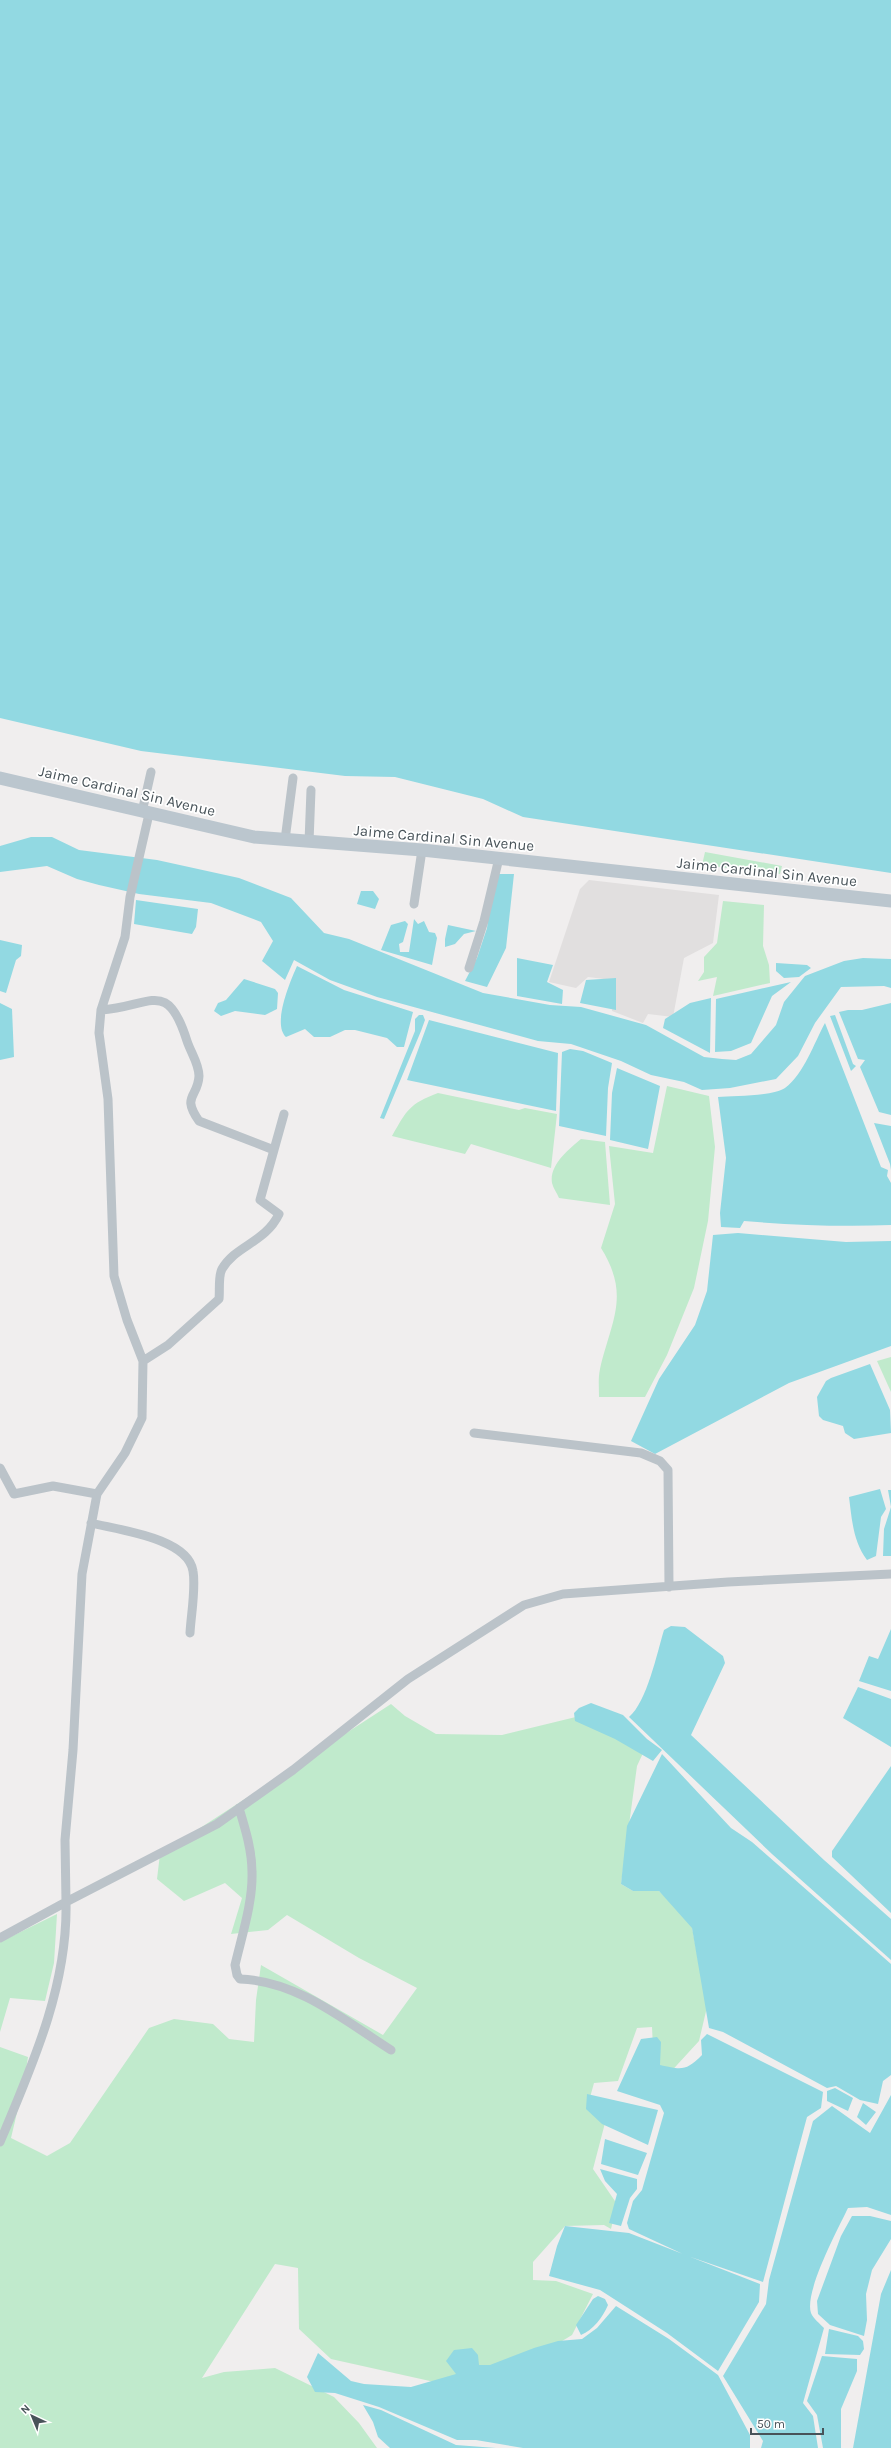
<svg xmlns="http://www.w3.org/2000/svg" width="891" height="2448" viewBox="0 0 891 2448" font-family="Karla,sans-serif">
	<rect width="100%" height="100%" fill="#f0eeee"/>
	<path fill="#e1dfdf" d="M 589,880 L 719,895 L 713,943 L 684,958 L 673,1017 L 648,1014 L 643,1023 L 612,1011 L 612,980 L 588,977 L 576,988 L 549,982 L 580,889 Z"/>
	<path fill="#c0eacc" d="M 705,852 L 782,866 L 780,874 L 702,865 Z
		M 723,901 L 764,905 L 763,946 L 769,965 L 770,983 L 713,996 L 717,977 L 698,981 L 704,972 L 704,957 L 717,943 Z
		M 667,1086 L 709,1096 L 715,1147 L 708,1221 L 694,1288 L 667,1355 L 645,1397 L 599,1397 C 599,1388 598,1378 600,1369 C 611,1321 631,1296 601,1248 L 615,1204 L 609,1146 L 653,1153 Z
		M 438,1093 L 519,1110 L 525,1108 L 557,1114 L 551,1168 L 471,1144 L 465,1154 L 392,1136 C 407,1110 409,1104 438,1093 Z
		M 581,1139 L 605,1142 L 610,1205 L 559,1198 C 557,1193 553,1188 552,1183 C 549,1165 569,1149 581,1139 Z
		M 891,1357 L 891,1392 L 877,1361 Z
		M 391,1704 L 405,1716 L 436,1734 L 502,1735 L 584,1715 L 644,1751 L 637,1766 L 621,1884 L 633,1891 L 659,1891 L 691,1922 L 707,2007 L 699,2041 L 655,2089 L 652,2027 L 637,2028 L 618,2081 L 594,2083 L 589,2101 L 605,2123 L 593,2169 L 617,2204 L 611,2229 L 604,2225 L 565,2226 L 533,2262 L 533,2280 L 556,2281 L 593,2294 L 572,2335 L 501,2378 L 439,2383 L 331,2359 L 299,2329 L 298,2268 L 275,2264 L 202,2378 L 224,2372 L 275,2368 L 334,2397 L 359,2423 L 377,2448 L 0,2448 L 0,2047 L 28,2057 L 24,2083 L 11,2138 L 47,2156 L 70,2143 L 149,2028 L 174,2019 L 213,2024 L 229,2039 L 254,2042 L 256,2000 L 261,1965 L 383,2035 L 417,1988 L 359,1958 L 287,1915 L 268,1930 L 231,1934 L 242,1898 L 225,1883 L 184,1901 L 157,1879 L 160,1854 Z
		M 57,1914 L 54,1963 L 45,2001 L 10,1998 L 0,2032 L 0,1942 Z"/>
	<path fill="#92d9e2" d="M 0,0 L 891,0 L 891,873 L 523,817 L 483,799 L 395,777 L 345,776 L 141,751 L 0,718 Z
		M 31,837 L 52,837 L 79,850 L 157,860 L 239,878 L 291,898 L 324,933 L 349,939 L 483,993 L 550,1005 L 581,1007 L 646,1025 L 704,1057 L 722,1059 L 736,1060 L 751,1054 L 776,1025 L 784,1002 L 805,976 L 844,961 L 863,958 L 891,959 L 891,988 L 884,986 L 841,987 L 815,1023 L 798,1056 L 776,1079 L 730,1088 L 702,1090 L 684,1082 L 651,1075 L 621,1061 L 571,1044 L 538,1041 L 377,997 L 330,980 L 294,960 L 285,980 L 262,961 L 273,941 L 261,922 L 211,903 L 139,894 L 99,885 L 77,879 L 47,866 L 0,872 L 0,846 Z
		M 494,874 L 514,874 L 506,948 L 487,987 L 465,981 L 477,958 L 487,928 Z
		M 361,891 L 373,891 L 379,899 L 375,909 L 357,904 Z
		M 136,900 L 198,909 L 196,927 L 192,934 L 134,924 Z
		M 414,919 L 418,924 L 424,921 L 429,932 L 435,933 L 437,938 L 432,965 L 381,950 L 391,925 L 405,921 L 408,924 L 403,942 L 399,944 L 400,952 L 409,952 Z
		M 448,925 L 476,931 L 464,934 L 455,944 L 445,947 L 445,939 Z
		M 0,940 L 22,945 L 21,956 L 16,960 L 6,993 L 0,991 Z
		M 517,958 L 553,965 L 547,982 L 563,990 L 562,1004 L 517,996 Z
		M 776,963 L 807,965 L 811,968 L 799,977 L 784,978 L 776,971 Z
		M 297,966 L 344,990 L 413,1012 L 404,1047 L 397,1047 L 387,1038 L 355,1030 L 345,1030 L 330,1037 L 314,1037 L 305,1029 L 286,1037 C 272,1024 290,982 297,966 Z
		M 616,978 L 616,1010 L 580,1003 L 586,980 Z
		M 244,979 L 275,989 L 278,993 L 277,1009 L 265,1015 L 235,1011 L 221,1016 L 214,1011 L 218,1003 L 226,1000 Z
		M 791,982 L 772,996 L 751,1043 L 731,1051 L 715,1052 L 716,999 Z
		M 711,998 L 710,1053 L 663,1028 L 665,1019 L 690,1003 Z
		M 0,1003 L 12,1009 L 14,1057 L 0,1060 Z
		M 891,1003 L 891,1115 L 879,1112 L 860,1067 L 865,1060 L 858,1059 L 839,1012 L 848,1010 L 862,1010 Z
		M 419,1015 L 423,1015 L 425,1020 L 421,1031 L 384,1119 L 380,1118 L 415,1031 L 415,1019 Z
		M 835,1015 L 853,1064 L 856,1066 L 851,1071 L 830,1016 Z
		M 429,1020 L 558,1053 L 556,1111 L 407,1080 Z
		M 825,1023 L 881,1167 L 888,1170 L 887,1176 L 891,1183 L 891,1225 C 842,1227 793,1225 744,1221 L 740,1228 L 721,1227 L 720,1213 L 726,1158 L 718,1097 C 733,1096 774,1096 785,1088 C 804,1074 814,1043 825,1023 Z
		M 570,1049 L 583,1051 L 612,1063 L 608,1088 L 606,1136 L 559,1126 L 562,1052 Z
		M 617,1068 L 660,1086 L 648,1149 L 610,1140 L 612,1093 Z
		M 874,1123 L 891,1126 L 891,1170 L 890,1164 Z
		M 738,1233 L 846,1242 L 891,1241 L 891,1346 L 789,1383 L 655,1454 L 631,1441 L 659,1379 L 695,1325 L 707,1291 L 713,1235 Z
		M 870,1364 L 890,1410 L 891,1433 L 854,1439 L 845,1433 L 843,1426 L 823,1420 L 819,1416 L 817,1397 L 826,1381 L 831,1378 Z
		M 880,1489 L 886,1509 L 881,1517 L 876,1556 L 867,1560 C 853,1541 852,1520 849,1497 Z
		M 888,1490 L 891,1490 L 891,1556 L 883,1556 L 884,1529 L 891,1507 Z
		M 671,1626 L 685,1627 L 723,1656 L 725,1663 L 691,1735 L 824,1860 L 891,1919 L 891,1960 L 772,1854 L 629,1717 C 647,1702 657,1653 664,1630 Z
		M 891,1629 L 891,1691 L 859,1681 L 869,1656 L 878,1659 Z
		M 858,1687 L 891,1699 L 891,1747 L 843,1718 Z
		M 591,1703 L 623,1715 L 647,1739 L 662,1750 L 653,1761 L 615,1739 L 575,1721 L 574,1713 L 579,1708 Z
		M 662,1754 L 731,1828 L 752,1842 L 891,1964 L 891,2075 L 883,2081 L 878,2104 L 860,2100 L 836,2086 L 827,2088 L 723,2032 L 709,2028 L 692,1928 L 659,1891 L 633,1891 L 621,1884 L 627,1826 Z
		M 891,1766 L 891,1913 L 832,1857 L 832,1851 Z
		M 707,2034 L 823,2092 L 821,2108 L 807,2117 L 763,2282 L 685,2255 L 629,2229 L 627,2223 L 633,2201 L 642,2190 L 664,2113 L 660,2105 L 617,2091 L 641,2039 L 657,2037 L 661,2042 L 660,2065 C 682,2070 686,2071 702,2055 L 701,2040 Z
		M 835,2088 L 853,2098 L 848,2111 L 827,2101 L 827,2091 Z
		M 587,2094 L 658,2110 L 648,2145 L 602,2124 L 586,2109 Z
		M 891,2095 L 891,2215 L 867,2207 L 848,2208 C 838,2229 804,2292 811,2313 C 813,2318 820,2324 824,2328 L 803,2403 L 813,2416 L 818,2448 L 761,2448 L 763,2441 L 723,2376 L 766,2304 L 769,2280 L 813,2121 L 832,2106 L 870,2133 Z
		M 863,2103 L 876,2112 L 866,2125 L 857,2117 Z
		M 605,2139 L 647,2153 L 638,2175 L 601,2164 Z
		M 600,2169 L 637,2179 L 637,2189 L 630,2198 L 621,2226 L 609,2223 L 617,2194 L 605,2181 Z
		M 852,2216 L 870,2216 L 891,2221 L 891,2239 L 872,2270 L 866,2294 L 867,2320 L 864,2336 L 830,2325 L 818,2314 L 817,2301 L 841,2236 Z
		M 565,2226 L 629,2233 L 760,2284 L 759,2302 L 718,2371 L 667,2333 L 600,2290 L 549,2276 L 557,2246 Z
		M 891,2270 L 891,2448 L 853,2448 L 881,2294 Z
		M 598,2296 L 605,2299 L 608,2305 C 603,2317 593,2330 581,2335 L 576,2325 L 593,2299 Z
		M 616,2306 L 669,2339 L 718,2375 L 750,2435 L 750,2448 L 523,2448 L 476,2440 L 457,2440 L 379,2407 L 335,2393 L 315,2392 L 307,2377 L 318,2353 L 351,2381 L 364,2384 L 411,2387 L 456,2374 L 446,2361 L 454,2350 L 472,2348 L 478,2355 L 479,2365 L 490,2365 L 534,2348 L 558,2341 L 582,2339 L 597,2328 Z
		M 829,2329 L 858,2336 L 863,2341 L 864,2349 L 860,2355 L 825,2354 Z
		M 822,2356 L 857,2359 L 857,2371 L 841,2409 L 841,2448 L 823,2448 L 817,2415 L 807,2401 Z
		M 363,2405 L 381,2410 L 456,2445 L 496,2448 L 390,2448 L 378,2437 L 373,2422 Z"/>
	<g fill="none" stroke-linecap="round" stroke-linejoin="round">
		<path stroke="#bbc3c9" stroke-width="9" d="M 142,812 L 151,772
			M 285,840 L 293,778
			M 309,842 L 311,790
			M 414,904 L 422,850
			M 469,968 L 484,921 L 499,858
			M 101,1010 C 151,1007 167,977 187,1041 C 191,1053 199,1064 199,1076 C 198,1098 181,1095 199,1121 L 274,1150
			M 143,1361 L 168,1345 L 219,1299 C 220,1291 218,1276 222,1269 C 236,1245 265,1243 279,1214 L 260,1200 L 284,1114
			M 474,1433 L 641,1453 L 660,1461 L 668,1470 L 669,1587
			M 0,1468 L 14,1494 L 53,1486 L 97,1494
			M 91,1523 C 119,1530 188,1538 193,1571 C 196,1588 191,1615 190,1633
			M 239,1808 C 245,1828 252,1850 252,1872 C 253,1902 242,1935 235,1965 L 237,1975 L 240,1979 C 298,1981 345,2021 391,2050
			M 0,1938 L 66,1902 L 65,1840 L 73,1750 L 82,1574 L 97,1494 L 125,1453 L 142,1418 L 143,1361 L 127,1320 L 114,1276 L 108,1099 L 99,1033 L 101,1010 L 125,937 L 130,897 L 149,814
			M 0,2142 C 32,2066 68,1986 66,1902 L 217,1824 L 293,1770 L 408,1679 L 524,1605 L 563,1594 L 728,1582 L 891,1574"/>
		<path stroke="#bbc6ce" stroke-width="13" d="M 0,778 L 254,837 L 422,850 L 891,901"/>
	</g>
	<g text-anchor="middle" dominant-baseline="central" stroke-width="3.5" stroke-linejoin="round" paint-order="stroke">
		<g font-size="15" fill="#485359" stroke="#fff">
			<text transform="translate(127 791) rotate(13)">Jaime Cardinal Sin Avenue</text>
			<text transform="translate(444 838) rotate(5)">Jaime Cardinal Sin Avenue</text>
			<text transform="translate(767 872) rotate(6)">Jaime Cardinal Sin Avenue</text>
		</g>
	</g>
	<g transform="translate(32 2416) rotate(316)" stroke="#ffffff" stroke-width="3" paint-order="stroke">
	<path d="M0-3L7 15L0 10L-7 15Z" fill="#485359"/>
	<text y="-6" font-size="11" font-weight="bold" text-anchor="middle" fill="#485359">N</text>
	</g>
	<path d="M751 2428v6h72v-6" fill="none" stroke="#485359" stroke-width="2"/>
	<text x="757" y="2428" font-size="12" fill="#485359" stroke="#ffffff" stroke-width="3" paint-order="stroke">50 m</text>
</svg>
